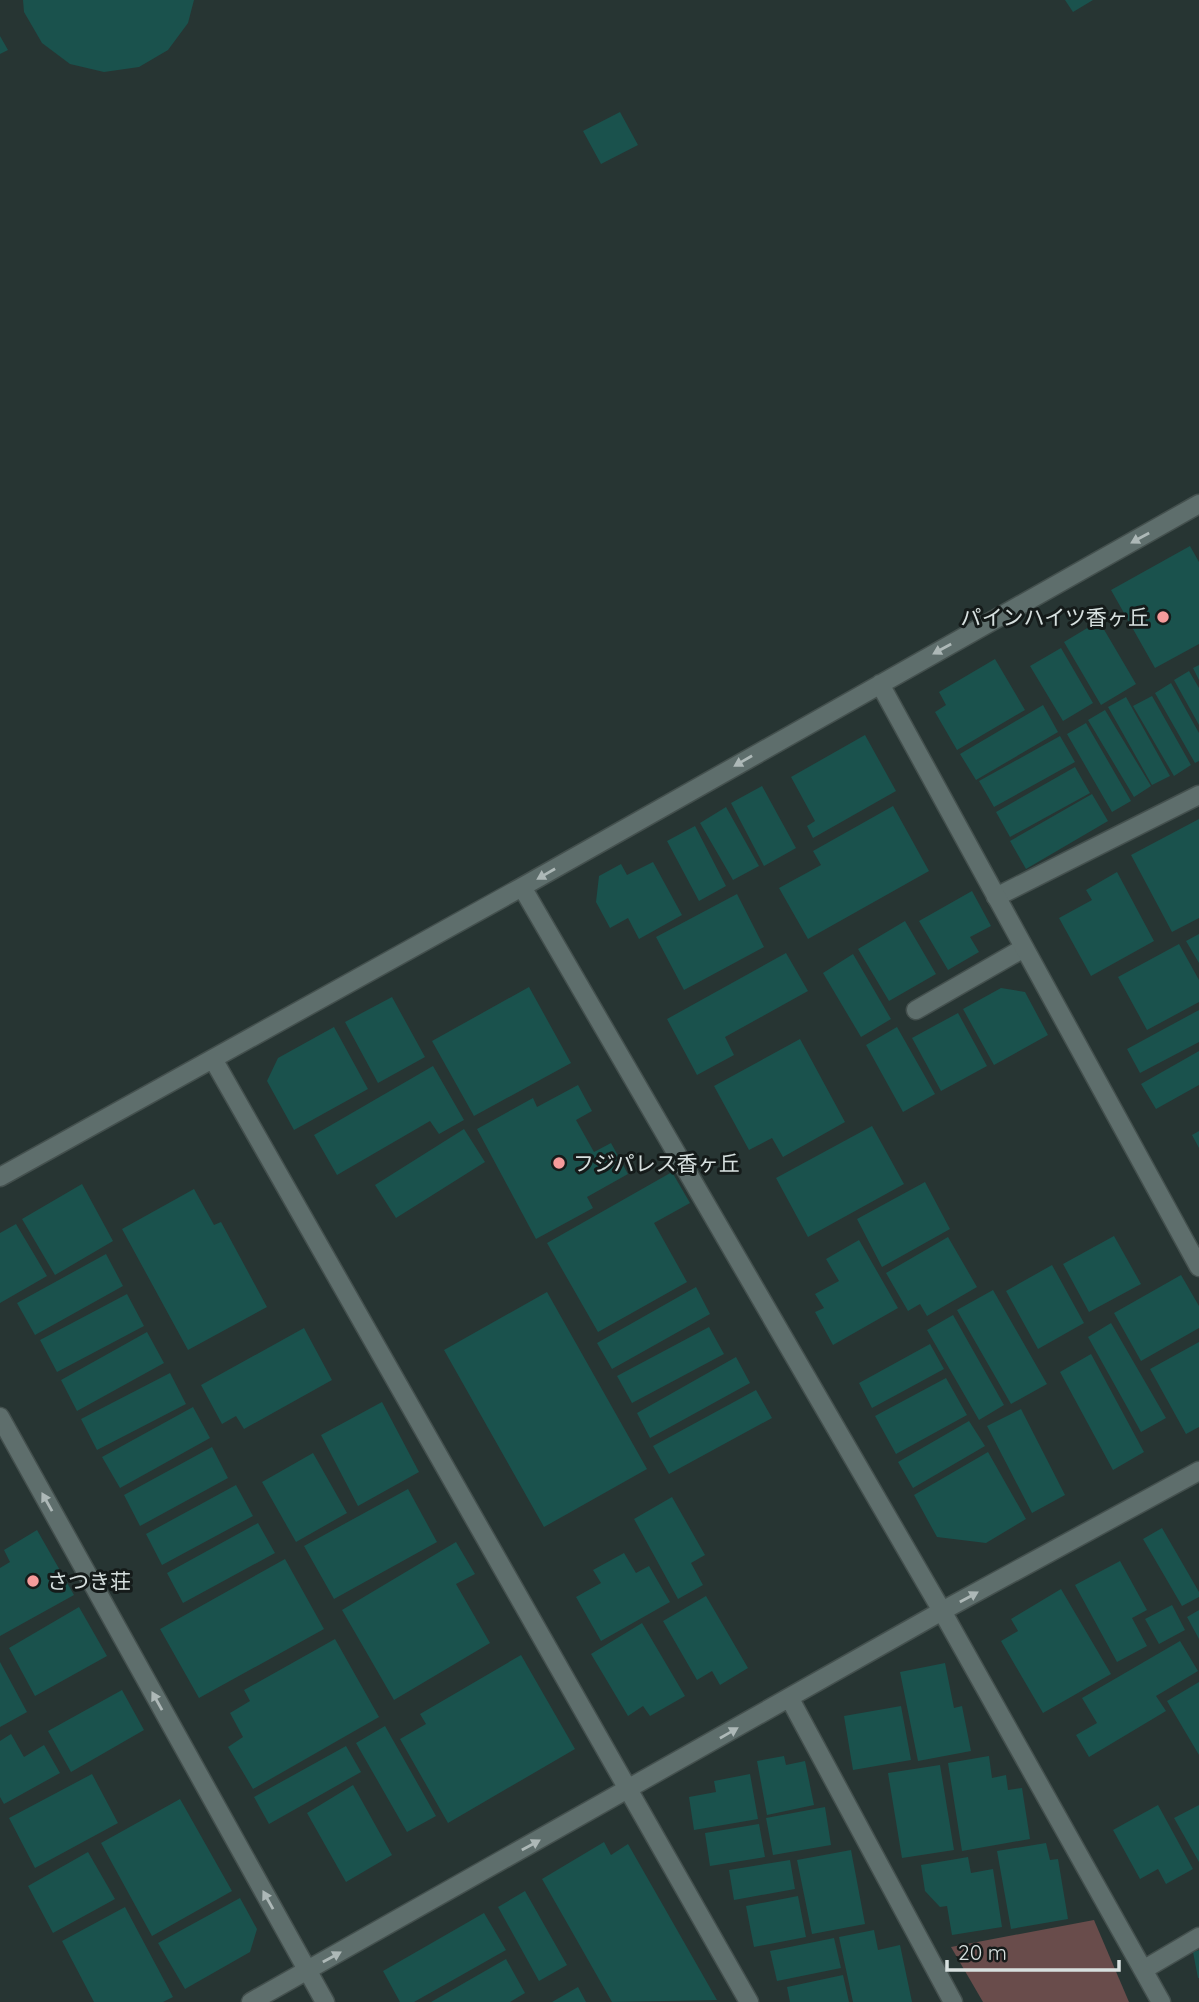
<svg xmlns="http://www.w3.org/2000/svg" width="1199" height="2002" viewBox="0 0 1199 2002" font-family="Quicksand,'Noto Sans JP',sans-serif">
	<rect width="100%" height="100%" fill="#273533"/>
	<path fill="#694c4b" d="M 1094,1920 L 1129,2002 L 983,2002 L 951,1947 Z"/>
	<path fill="#1a524d" d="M 23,0 L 194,0 L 188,23 L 168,50 L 139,67 L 104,72 L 70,64 L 42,43 L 24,12 Z
		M 1065,0 L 1093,0 L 1073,12 Z
		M 0,36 L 8,50 L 0,54 Z
		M 620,112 L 638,145 L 601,164 L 583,131 Z
		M 1190,546 L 1199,562 L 1199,644 L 1155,668 L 1111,590 Z
		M 1099,621 L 1136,684 L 1101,705 L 1064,642 Z
		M 1061,648 L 1093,703 L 1063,721 L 1030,666 Z
		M 995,659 L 1025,710 L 957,750 L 935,712 L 946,705 L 939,692 Z
		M 1199,665 L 1199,680 L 1193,668 Z
		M 1189,671 L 1199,688 L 1199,725 L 1174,680 Z
		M 1171,683 L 1199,733 L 1199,761 L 1195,763 L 1155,693 Z
		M 1152,696 L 1191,765 L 1174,776 L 1133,706 Z
		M 1126,697 L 1170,776 L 1152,785 L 1108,707 Z
		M 1043,705 L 1058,732 L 976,780 L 960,754 Z
		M 1105,710 L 1151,786 L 1134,797 L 1088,720 Z
		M 1086,723 L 1131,801 L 1112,812 L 1067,734 Z
		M 865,735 L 896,791 L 813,838 L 807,826 L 815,821 L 791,777 Z
		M 1060,736 L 1075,762 L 994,807 L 979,781 Z
		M 1075,767 L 1090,793 L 1010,837 L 996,812 Z
		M 762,786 L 796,848 L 764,866 L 731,803 Z
		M 1092,794 L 1108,821 L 1026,869 L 1010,841 Z
		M 893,806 L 929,871 L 808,939 L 779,888 L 821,865 L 813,851 Z
		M 726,807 L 759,866 L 733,880 L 700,823 Z
		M 1199,819 L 1199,918 L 1172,932 L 1131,855 Z
		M 695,826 L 726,886 L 699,901 L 667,841 Z
		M 653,862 L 682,915 L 639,939 L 628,918 L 610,928 L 596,902 L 599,876 L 621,864 L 627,875 Z
		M 1117,872 L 1154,941 L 1091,976 L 1059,918 L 1092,900 L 1086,890 Z
		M 972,891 L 991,926 L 970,937 L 979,952 L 948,970 L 919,921 Z
		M 737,894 L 764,947 L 684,990 L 656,937 Z
		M 905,921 L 936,974 L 889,1001 L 858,949 Z
		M 1199,934 L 1199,963 L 1186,941 Z
		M 1179,944 L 1199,980 L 1199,1002 L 1147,1030 L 1118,977 Z
		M 786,953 L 808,991 L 725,1037 L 734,1055 L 697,1075 L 667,1019 Z
		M 853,954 L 891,1019 L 861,1037 L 823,973 Z
		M 529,987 L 571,1063 L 474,1116 L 432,1041 Z
		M 1001,988 L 1025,992 L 1048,1035 L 994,1065 L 963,1009 Z
		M 392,997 L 425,1057 L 378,1083 L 345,1022 Z
		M 1199,1010 L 1199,1042 L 1140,1073 L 1127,1049 Z
		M 958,1013 L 987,1066 L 941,1091 L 912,1038 Z
		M 334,1027 L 368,1089 L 294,1130 L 267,1081 L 278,1058 Z
		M 897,1027 L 935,1094 L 903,1112 L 866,1045 Z
		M 800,1039 L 845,1122 L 783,1157 L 772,1138 L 749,1150 L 714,1086 Z
		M 1199,1051 L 1199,1085 L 1156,1109 L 1141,1084 Z
		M 433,1066 L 464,1120 L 439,1134 L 430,1121 L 337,1175 L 314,1135 Z
		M 578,1085 L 592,1111 L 576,1120 L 594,1152 L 611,1143 L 628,1174 L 587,1197 L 593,1208 L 536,1239 L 477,1129 L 533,1098 L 537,1107 Z
		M 872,1126 L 904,1184 L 808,1237 L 776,1178 Z
		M 464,1129 L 485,1162 L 396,1218 L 375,1185 Z
		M 1199,1131 L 1199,1148 L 1192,1135 Z
		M 672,1172 L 690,1203 L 654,1223 L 687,1282 L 598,1332 L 547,1243 Z
		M 925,1182 L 950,1229 L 882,1267 L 857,1219 Z
		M 82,1184 L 113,1241 L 55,1275 L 22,1219 Z
		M 194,1189 L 214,1225 L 221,1222 L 267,1307 L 188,1350 L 122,1229 Z
		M 16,1224 L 47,1276 L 0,1303 L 0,1233 Z
		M 1114,1236 L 1141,1284 L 1089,1312 L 1063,1264 Z
		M 948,1237 L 977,1287 L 927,1316 L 920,1304 L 908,1311 L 886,1273 Z
		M 859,1240 L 898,1308 L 833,1345 L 815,1312 L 824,1308 L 815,1294 L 839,1281 L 826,1259 Z
		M 106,1254 L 123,1286 L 35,1335 L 17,1303 Z
		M 1052,1265 L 1084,1323 L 1038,1349 L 1006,1291 Z
		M 1181,1275 L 1199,1306 L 1199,1328 L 1141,1361 L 1114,1313 Z
		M 696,1287 L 710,1314 L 612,1369 L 597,1343 Z
		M 993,1290 L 1047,1384 L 1011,1404 L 957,1310 Z
		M 547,1292 L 647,1469 L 544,1527 L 444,1350 Z
		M 127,1294 L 144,1326 L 57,1372 L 40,1340 Z
		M 953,1315 L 1004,1405 L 979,1420 L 927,1330 Z
		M 1111,1323 L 1166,1418 L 1141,1432 L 1088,1337 Z
		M 709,1327 L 724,1354 L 632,1403 L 617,1376 Z
		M 304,1328 L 332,1380 L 244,1429 L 236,1416 L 222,1424 L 201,1385 Z
		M 147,1332 L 164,1363 L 77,1411 L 61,1380 Z
		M 1199,1342 L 1199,1427 L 1186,1434 L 1150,1369 Z
		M 930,1344 L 944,1369 L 872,1408 L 859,1383 Z
		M 1091,1354 L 1144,1452 L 1113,1470 L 1060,1372 Z
		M 736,1357 L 750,1383 L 650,1438 L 637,1413 Z
		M 170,1373 L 186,1404 L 97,1450 L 81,1419 Z
		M 946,1378 L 967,1415 L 896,1454 L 875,1416 Z
		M 756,1390 L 772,1418 L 669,1474 L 653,1446 Z
		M 382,1402 L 419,1472 L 358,1506 L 321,1435 Z
		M 193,1407 L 210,1438 L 120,1488 L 102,1457 Z
		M 1021,1409 L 1065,1495 L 1032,1513 L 987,1426 Z
		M 969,1421 L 985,1446 L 913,1488 L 898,1462 Z
		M 212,1447 L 228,1478 L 140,1526 L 124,1495 Z
		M 988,1452 L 1026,1519 L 986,1543 L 937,1537 L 914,1495 Z
		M 313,1453 L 347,1513 L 296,1542 L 262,1482 Z
		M 236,1485 L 253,1516 L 162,1565 L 146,1534 Z
		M 408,1489 L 437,1542 L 334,1599 L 304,1546 Z
		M 672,1497 L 705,1555 L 691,1563 L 703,1585 L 678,1599 L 634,1519 Z
		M 258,1523 L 275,1553 L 183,1603 L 167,1573 Z
		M 1162,1528 L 1199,1592 L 1199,1597 L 1182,1606 L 1143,1539 Z
		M 37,1530 L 74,1595 L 0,1636 L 0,1568 L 10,1562 L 4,1550 Z
		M 456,1542 L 475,1574 L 456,1584 L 490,1643 L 394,1700 L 342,1610 Z
		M 624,1553 L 636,1573 L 649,1566 L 670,1602 L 601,1641 L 576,1597 L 601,1583 L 593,1570 Z
		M 285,1559 L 324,1629 L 199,1698 L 160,1629 Z
		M 1120,1561 L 1147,1610 L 1132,1618 L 1147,1646 L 1117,1662 L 1075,1585 Z
		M 1061,1589 L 1111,1674 L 1043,1713 L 1001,1641 L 1018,1631 L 1011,1619 Z
		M 706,1596 L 748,1668 L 720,1685 L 712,1671 L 697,1680 L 663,1621 Z
		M 1172,1605 L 1185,1630 L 1159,1644 L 1145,1619 Z
		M 79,1607 L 107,1656 L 35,1696 L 9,1648 Z
		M 1199,1610 L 1199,1639 L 1187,1617 Z
		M 642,1623 L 685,1696 L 650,1716 L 643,1706 L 628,1716 L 591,1654 Z
		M 335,1639 L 379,1717 L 253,1789 L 228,1747 L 243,1737 L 230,1713 L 250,1701 L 244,1690 Z
		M 1180,1641 L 1198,1671 L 1156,1696 L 1166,1711 L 1089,1757 L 1076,1735 L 1097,1723 L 1082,1698 Z
		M 521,1655 L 575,1749 L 448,1823 L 400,1739 L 426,1724 L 420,1714 Z
		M 0,1662 L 27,1712 L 0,1727 Z
		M 945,1663 L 954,1708 L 962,1706 L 971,1751 L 918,1761 L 900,1672 Z
		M 1199,1682 L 1199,1755 L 1167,1701 Z
		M 122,1690 L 144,1730 L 71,1772 L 48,1731 Z
		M 901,1706 L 911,1760 L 853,1770 L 844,1716 Z
		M 385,1726 L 436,1816 L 407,1832 L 356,1743 Z
		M 11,1734 L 24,1757 L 44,1745 L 60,1773 L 4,1804 L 0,1797 L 0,1741 Z
		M 346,1746 L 361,1772 L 269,1824 L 254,1797 Z
		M 784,1756 L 786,1765 L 805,1761 L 814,1805 L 767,1815 L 757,1761 Z
		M 989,1756 L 992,1778 L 1006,1775 L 1008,1790 L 1022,1788 L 1030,1839 L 962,1851 L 948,1763 Z
		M 940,1765 L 954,1850 L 902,1858 L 888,1773 Z
		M 92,1774 L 118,1823 L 35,1868 L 9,1818 Z
		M 750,1774 L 758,1819 L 694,1830 L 689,1797 L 716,1792 L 714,1781 Z
		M 353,1785 L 392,1855 L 346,1882 L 307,1813 Z
		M 180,1799 L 232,1891 L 152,1936 L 101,1843 Z
		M 1158,1805 L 1193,1869 L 1166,1884 L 1158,1869 L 1140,1879 L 1113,1830 Z
		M 1199,1805 L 1199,1862 L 1174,1818 Z
		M 825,1807 L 831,1845 L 773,1855 L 766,1818 Z
		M 759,1824 L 765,1857 L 710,1866 L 705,1833 Z
		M 604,1842 L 611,1855 L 628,1844 L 717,2000 L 612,2002 L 542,1879 Z
		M 1046,1843 L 1050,1860 L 1058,1859 L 1068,1919 L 1011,1929 L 997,1851 Z
		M 851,1850 L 865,1924 L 812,1934 L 797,1860 Z
		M 88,1852 L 115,1899 L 53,1933 L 28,1886 Z
		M 968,1857 L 971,1873 L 993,1869 L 1002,1927 L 952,1935 L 947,1906 L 940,1907 L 925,1891 L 921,1865 Z
		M 790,1860 L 795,1889 L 734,1900 L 729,1870 Z
		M 525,1891 L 567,1965 L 539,1981 L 498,1907 Z
		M 798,1896 L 806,1937 L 754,1947 L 746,1906 Z
		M 240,1898 L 257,1929 L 250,1952 L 185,1989 L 158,1943 Z
		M 125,1907 L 173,1997 L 163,2002 L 94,2002 L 62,1941 Z
		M 484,1913 L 506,1950 L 414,2002 L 400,2002 L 383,1971 Z
		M 874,1930 L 878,1950 L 900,1945 L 912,2002 L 853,2002 L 839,1937 Z
		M 834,1938 L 841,1968 L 777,1981 L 770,1951 Z
		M 1199,1950 L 1199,1978 L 1198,1978 L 1193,1952 Z
		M 506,1959 L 525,1993 L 510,2002 L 431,2002 Z
		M 843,1975 L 849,2002 L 790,2002 L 787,1987 Z
		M 578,1987 L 586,2002 L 552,2002 Z"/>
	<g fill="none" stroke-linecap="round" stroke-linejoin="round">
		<g stroke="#44504e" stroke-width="21">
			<path id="lane" d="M 996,897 L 1199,795
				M 916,1010 L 1024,948"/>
		</g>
		<g stroke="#44504e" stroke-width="21">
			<path id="street" d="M 880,684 L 1199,1267
				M 522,887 L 942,1611 L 1161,2002
				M 213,1059 L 749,2002
				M 0,1177 L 522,887 L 1199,504
				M 0,1417 L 325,2002
				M 790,1699 L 953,2002
				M 1143,1970 L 1199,1937
				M 251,2002 L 942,1611 L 1199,1471"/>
		</g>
		<use href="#lane" stroke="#5e6e6c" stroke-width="18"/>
		<use href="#street" stroke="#5e6e6c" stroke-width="18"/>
	</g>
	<defs><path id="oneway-solid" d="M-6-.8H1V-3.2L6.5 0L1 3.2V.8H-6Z" transform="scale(1.75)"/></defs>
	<g fill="#adb8b7">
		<use href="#oneway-solid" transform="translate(1140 538) rotate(151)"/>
		<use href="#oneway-solid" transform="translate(942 649) rotate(151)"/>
		<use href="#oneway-solid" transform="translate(743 761) rotate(150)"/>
		<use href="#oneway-solid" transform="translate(546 874) rotate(150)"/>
		<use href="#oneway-solid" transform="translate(47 1502) rotate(-119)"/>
		<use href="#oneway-solid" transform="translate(969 1597) rotate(-29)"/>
		<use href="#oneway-solid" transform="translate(157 1701) rotate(-119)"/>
		<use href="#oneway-solid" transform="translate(729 1733) rotate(-30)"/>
		<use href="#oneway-solid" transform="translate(531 1845) rotate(-29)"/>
		<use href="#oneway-solid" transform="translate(268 1900) rotate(-119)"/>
		<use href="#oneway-solid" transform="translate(332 1957) rotate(-29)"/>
	</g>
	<g fill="#f59b9b" stroke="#151b1a" stroke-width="2.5">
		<circle cx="1163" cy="617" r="7"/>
		<circle cx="559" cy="1163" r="7"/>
		<circle cx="33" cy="1581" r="7"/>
	</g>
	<g text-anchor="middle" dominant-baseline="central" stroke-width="6" stroke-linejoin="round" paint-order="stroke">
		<g font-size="21" fill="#d7e0df" stroke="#151b1a" text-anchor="start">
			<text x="1149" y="617" text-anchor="end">パインハイツ香ヶ丘</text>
			<text x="573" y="1163">フジパレス香ヶ丘</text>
			<text x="47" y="1581">さつき荘</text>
		</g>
	</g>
	<path d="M947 1960v10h172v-10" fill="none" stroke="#d7e0df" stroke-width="3.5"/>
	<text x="958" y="1960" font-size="21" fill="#d7e0df" stroke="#151b1a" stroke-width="5" paint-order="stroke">20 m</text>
</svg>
